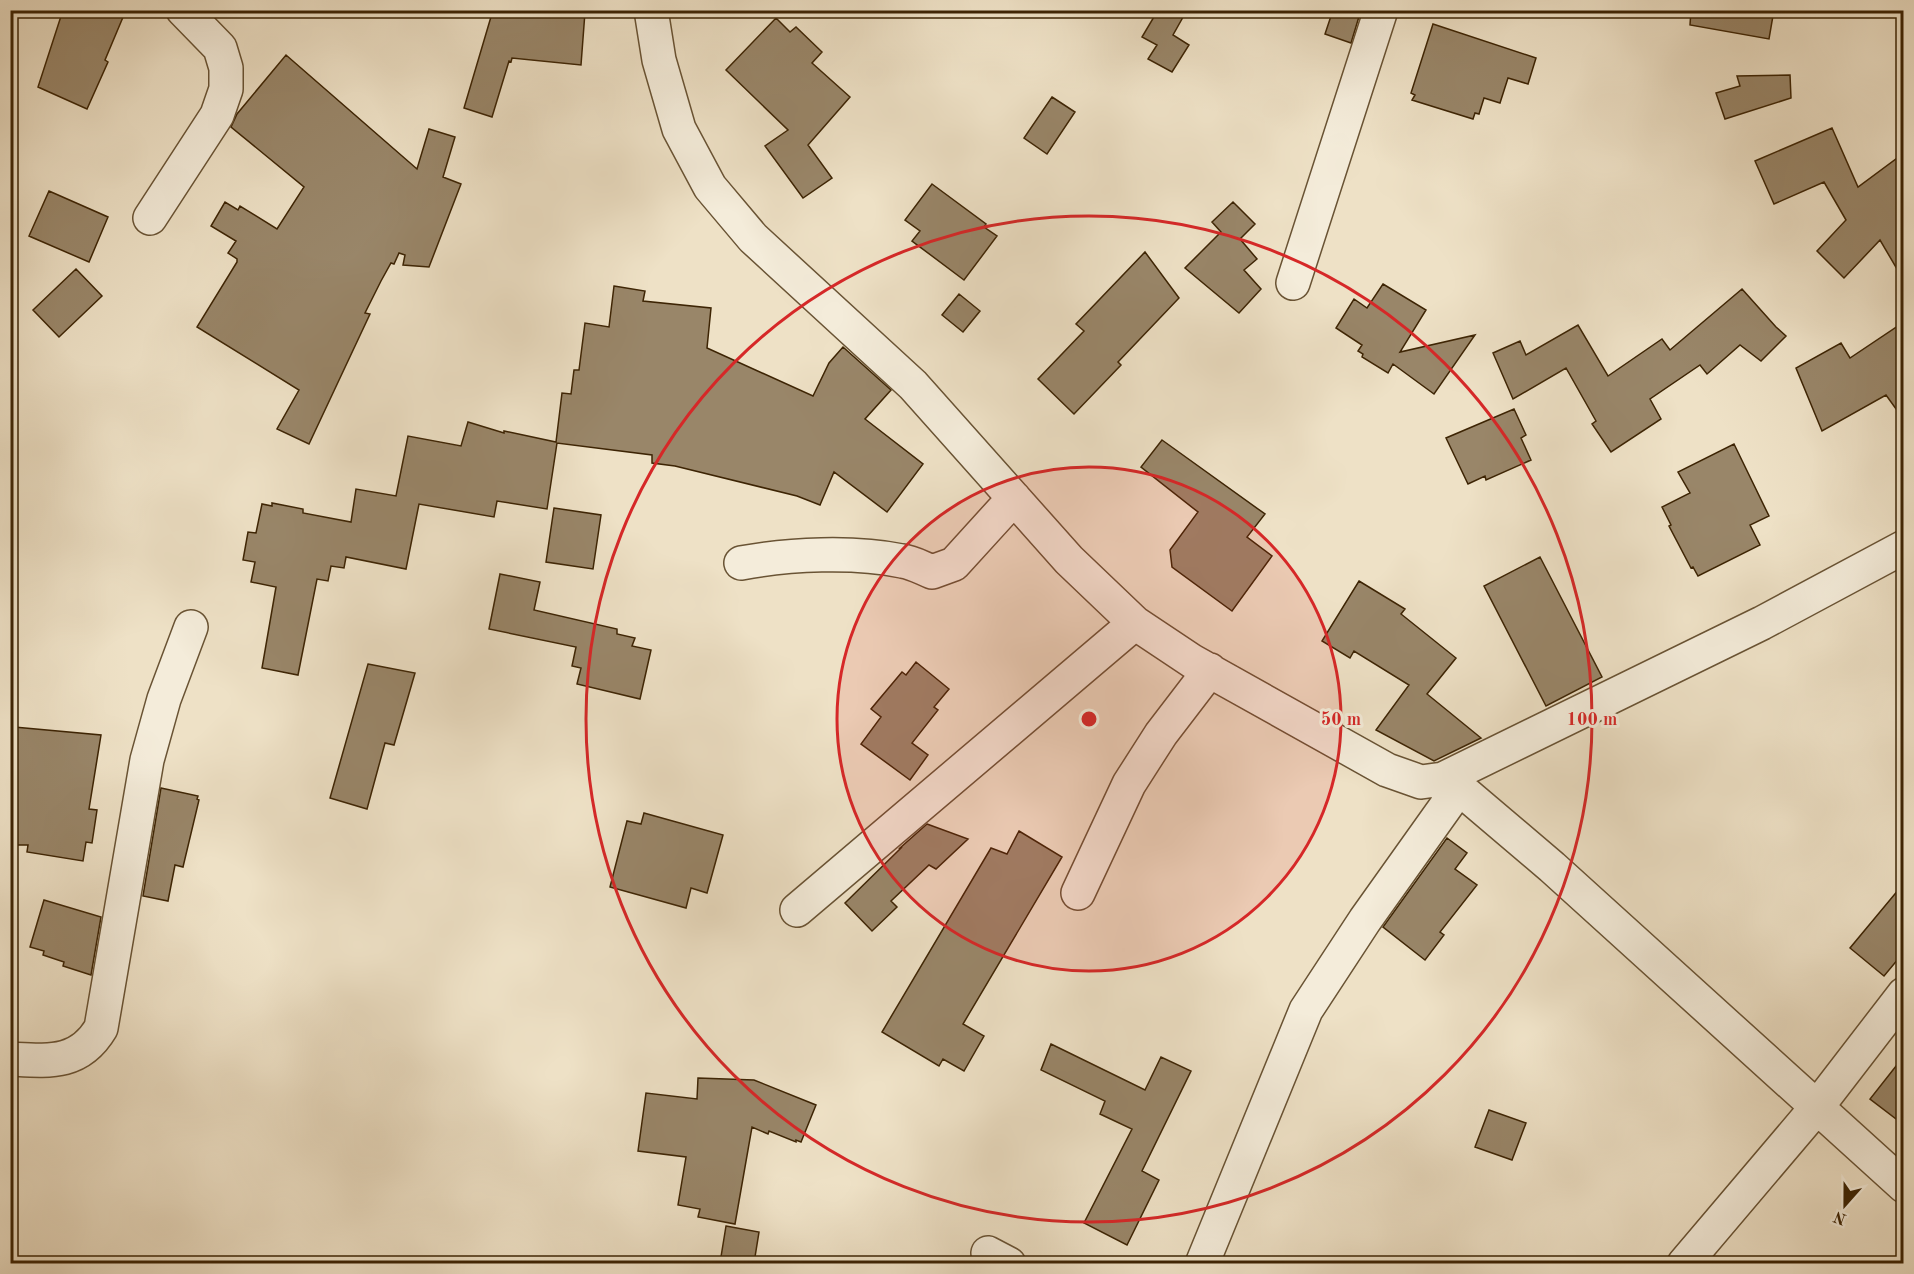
<svg xmlns="http://www.w3.org/2000/svg" width="1914" height="1274" viewBox="0 0 1914 1274" font-family="'Old Standard TT',serif">
	<rect width="100%" height="100%" fill="#eee1c6"/>
	<filter id="stains"><feTurbulence type="fractalNoise" baseFrequency=".00333" numOctaves="4"/><feColorMatrix values="0 0 0 0 .2 0 0 0 0 .09 0 0 0 0 .02 0 0 0 .5 -.17"/></filter>
	<radialGradient id="worn" r=".72"><stop offset=".6" stop-color="#630" stop-opacity="0"/><stop offset="1" stop-color="#630" stop-opacity=".3"/></radialGradient>
	<path fill="#998669" stroke="#3d2404" stroke-width="1.5" d="M 63,10 L 126,10 L 105,60 L 108,62 L 87,109 L 38,87 Z
		M 493,10 L 585,12 L 581,65 L 512,58 L 511,62 L 509,61 L 492,117 L 464,108 Z
		M 1158,10 L 1187,10 L 1173,35 L 1189,45 L 1172,72 L 1148,59 L 1157,45 L 1142,37 Z
		M 1333,10 L 1361,10 L 1351,43 L 1325,34 Z
		M 1691,10 L 1774,10 L 1769,39 L 1690,25 Z
		M 776,18 L 790,32 L 796,27 L 822,52 L 812,63 L 850,97 L 808,145 L 832,178 L 803,198 L 765,146 L 788,130 L 726,70 Z
		M 1433,24 L 1536,58 L 1528,84 L 1508,78 L 1500,103 L 1484,98 L 1479,114 L 1475,113 L 1473,119 L 1412,100 L 1415,95 L 1411,93 Z
		M 286,55 L 417,169 L 429,129 L 455,137 L 443,177 L 461,184 L 429,267 L 403,265 L 405,255 L 399,253 L 394,264 L 391,263 L 381,281 L 365,313 L 370,314 L 309,444 L 277,429 L 299,390 L 197,327 L 237,262 L 237,259 L 228,253 L 236,241 L 211,226 L 225,202 L 238,210 L 240,206 L 277,229 L 304,187 L 231,127 L 237,114 Z
		M 1790,75 L 1791,98 L 1725,119 L 1716,93 L 1740,86 L 1737,76 Z
		M 1052,97 L 1075,112 L 1047,154 L 1024,138 Z
		M 1832,128 L 1858,187 L 1904,153 L 1904,281 L 1880,240 L 1844,278 L 1817,251 L 1846,220 L 1824,182 L 1774,204 L 1755,161 Z
		M 932,184 L 986,224 L 984,227 L 997,236 L 964,280 L 912,241 L 920,231 L 905,220 Z
		M 49,191 L 108,217 L 89,262 L 29,236 Z
		M 1233,202 L 1255,224 L 1240,239 L 1257,259 L 1244,270 L 1261,289 L 1239,313 L 1185,268 L 1221,232 L 1212,222 Z
		M 1145,252 L 1179,298 L 1118,362 L 1121,365 L 1074,414 L 1038,379 L 1084,331 L 1076,324 Z
		M 76,269 L 102,296 L 59,337 L 33,310 Z
		M 1383,284 L 1426,310 L 1400,352 L 1475,335 L 1434,394 L 1393,364 L 1388,373 L 1362,357 L 1363,354 L 1358,351 L 1362,345 L 1336,328 L 1354,299 L 1367,308 Z
		M 614,286 L 645,291 L 643,301 L 711,308 L 707,348 L 813,396 L 829,363 L 843,347 L 891,390 L 865,419 L 923,464 L 887,512 L 834,472 L 820,505 L 797,496 L 675,466 L 652,463 L 652,455 L 557,443 L 547,509 L 497,501 L 494,517 L 419,504 L 406,569 L 346,557 L 344,568 L 331,566 L 328,581 L 317,579 L 298,675 L 262,668 L 276,587 L 251,582 L 255,562 L 243,560 L 248,532 L 256,533 L 262,504 L 272,506 L 272,503 L 303,509 L 303,513 L 351,522 L 356,489 L 396,496 L 408,436 L 461,446 L 468,422 L 504,433 L 504,431 L 556,442 L 562,393 L 571,394 L 574,370 L 579,370 L 585,323 L 609,327 Z
		M 1742,289 L 1776,327 L 1786,336 L 1761,361 L 1740,345 L 1707,374 L 1700,365 L 1650,399 L 1661,419 L 1611,452 L 1592,424 L 1596,421 L 1566,368 L 1513,399 L 1493,353 L 1520,341 L 1526,355 L 1578,325 L 1608,376 L 1662,339 L 1670,350 Z
		M 959,294 L 980,311 L 963,332 L 942,315 Z
		M 1904,322 L 1904,420 L 1886,395 L 1822,431 L 1796,368 L 1841,343 L 1850,358 Z
		M 1514,409 L 1526,435 L 1521,438 L 1531,460 L 1486,480 L 1485,476 L 1468,484 L 1446,438 Z
		M 1162,440 L 1265,514 L 1247,537 L 1272,556 L 1232,611 L 1172,567 L 1170,550 L 1198,512 L 1141,467 Z
		M 1734,444 L 1769,516 L 1750,525 L 1760,545 L 1698,576 L 1693,567 L 1691,568 L 1669,526 L 1671,525 L 1662,507 L 1690,493 L 1678,472 Z
		M 554,508 L 601,515 L 593,569 L 546,562 Z
		M 1540,557 L 1602,677 L 1546,706 L 1484,586 Z
		M 500,574 L 540,582 L 534,610 L 617,629 L 617,634 L 635,638 L 632,646 L 651,650 L 640,699 L 577,684 L 581,668 L 572,666 L 576,647 L 489,629 Z
		M 1359,581 L 1405,609 L 1401,614 L 1456,658 L 1427,694 L 1481,738 L 1434,761 L 1376,730 L 1409,685 L 1354,651 L 1350,658 L 1322,641 Z
		M 916,662 L 949,689 L 934,707 L 938,710 L 912,743 L 928,755 L 910,780 L 861,744 L 881,717 L 871,709 L 902,672 L 906,675 Z
		M 368,664 L 415,673 L 394,745 L 385,743 L 367,809 L 330,798 Z
		M 14,727 L 101,735 L 89,809 L 97,810 L 92,843 L 86,842 L 83,861 L 27,852 L 28,845 L 12,845 L 10,798 Z
		M 161,788 L 198,796 L 197,799 L 199,800 L 183,867 L 175,865 L 168,901 L 143,896 Z
		M 644,813 L 723,835 L 707,893 L 691,888 L 686,908 L 610,887 L 627,821 L 641,824 Z
		M 927,824 L 968,839 L 936,869 L 929,865 L 891,901 L 897,907 L 872,931 L 845,903 L 901,848 L 900,848 Z
		M 1019,831 L 1062,857 L 963,1024 L 984,1036 L 964,1071 L 943,1059 L 939,1066 L 882,1032 L 991,848 L 1007,854 Z
		M 1447,838 L 1467,853 L 1455,869 L 1477,885 L 1440,932 L 1444,935 L 1425,960 L 1383,927 Z
		M 1904,883 L 1904,952 L 1884,976 L 1850,948 Z
		M 44,900 L 101,917 L 91,975 L 63,966 L 64,962 L 43,955 L 44,951 L 30,947 Z
		M 1051,1044 L 1145,1090 L 1161,1057 L 1191,1071 L 1142,1171 L 1159,1180 L 1127,1245 L 1084,1223 L 1132,1129 L 1100,1114 L 1105,1101 L 1041,1070 Z
		M 1904,1056 L 1904,1125 L 1870,1099 Z
		M 698,1078 L 754,1080 L 816,1105 L 801,1142 L 796,1140 L 796,1142 L 769,1131 L 768,1134 L 752,1127 L 735,1224 L 698,1217 L 700,1209 L 678,1205 L 686,1157 L 638,1151 L 646,1093 L 697,1099 Z
		M 1489,1110 L 1526,1123 L 1512,1160 L 1475,1147 Z
		M 726,1226 L 759,1232 L 754,1263 L 720,1263 Z"/>
	<g fill="none" stroke-linecap="round" stroke-linejoin="round">
		<g stroke="#695334" stroke-width="36">
			<path id="minor" d="M 651,10 L 659,60 L 679,129 L 710,187 L 753,238 L 913,385 L 1069,560 L 1135,623 L 1192,661 L 1387,770 L 1421,782 L 1443,779 L 1459,788 L 1552,867 L 1904,1186
				M 150,218 L 217,115 L 226,89 L 226,68 L 220,48 L 183,10
				M 1293,283 L 1381,10
				M 741,563 C 789,554 854,551 902,561 C 912,562 922,568 932,572 L 954,564 L 1014,498
				M 1443,779 L 1762,623 L 1904,547
				M 1078,893 L 1129,784 L 1161,734 L 1210,670
				M 797,910 L 1135,623
				M 10,1059 C 49,1061 79,1065 101,1028 L 147,760 L 164,699 L 191,627
				M 988,1253 L 1009,1264
				M 1202,1264 L 1306,1010 L 1365,920 L 1459,788
				M 1684,1264 L 1817,1107 L 1904,994"/>
		</g>
		<use href="#minor" stroke="#f4ecda" stroke-width="33"/>
	</g>
	<circle cx="1089" cy="719" r="252" fill="#d62828" fill-opacity=".12"/>
	<g fill="none" stroke="#d62828" stroke-width="3">
		<circle cx="1089" cy="719" r="252"/>
		<circle cx="1089" cy="719" r="503"/>
	</g>
	<circle cx="1089" cy="719" r="9" fill="#d62828" stroke="#f4ecda" stroke-width="3"/>
	<g font-size="18" text-anchor="middle" font-weight="bold" fill="#d62828" stroke="#f4ecda" stroke-width="6" stroke-linejoin="round" paint-order="stroke">
		<text x="1341" y="725">50 m</text>
		<text x="1592" y="725">100 m</text>
	</g>
	<rect width="1914" height="1274" fill="none" stroke="#eee1c6" stroke-width="36"/>
	<rect x="12" y="12" width="1890" height="1250" fill="none" stroke="#3d2404" stroke-width="3"/>
	<rect x="18" y="18" width="1878" height="1238" fill="none" stroke="#3d2404" stroke-width="1.5"/>
	<g transform="translate(1845 1205) rotate(201)" stroke="#f4ecda" stroke-width="4.5" paint-order="stroke">
	<path d="M0-4.5L10 22L0 15L-10 22Z" fill="#3d2404"/>
	<text y="-9" font-size="16" font-weight="bold" text-anchor="middle" fill="#3d2404">N</text>
	</g>
	<rect width="100%" height="100%" filter="url(#stains)"/>
	<rect width="100%" height="100%" fill="url(#worn)"/>
</svg>
